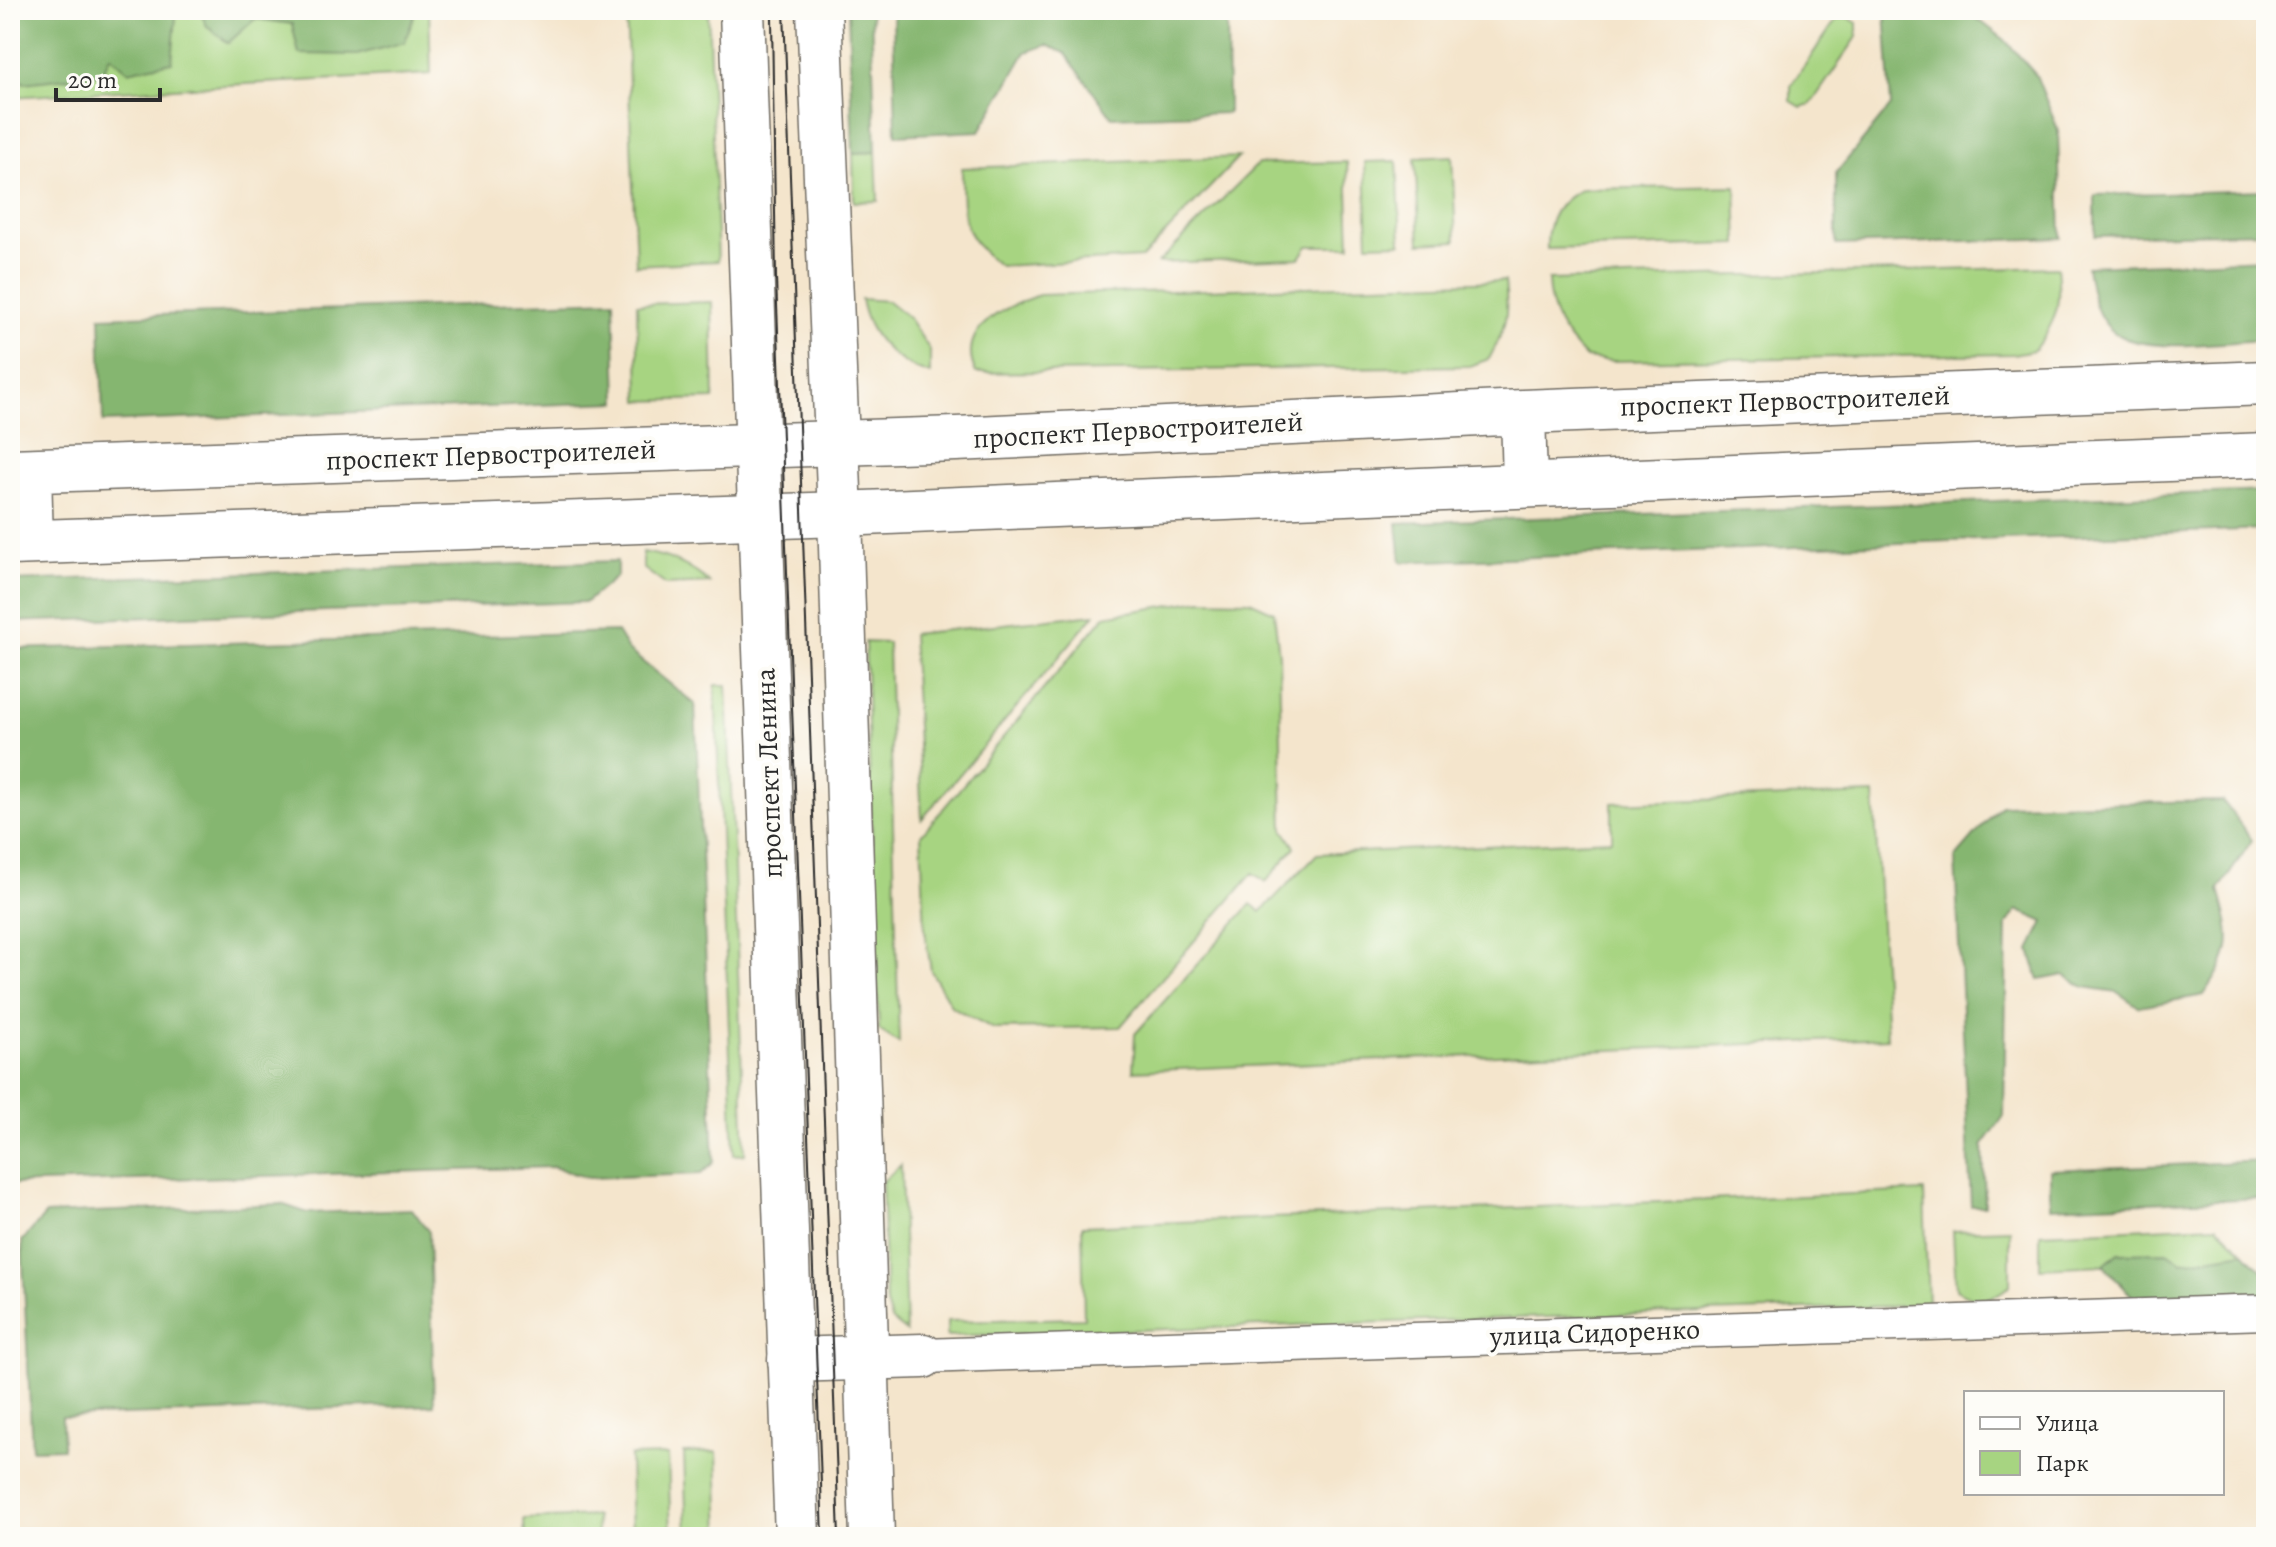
<svg xmlns="http://www.w3.org/2000/svg" width="2276" height="1547" viewBox="0 0 2276 1547" font-family="Alegreya,serif">
	<rect width="100%" height="100%" fill="#fdfcf7"/>
	<filter id="ink" filterUnits="userSpaceOnUse"><feTurbulence type="fractalNoise" baseFrequency=".0125" numOctaves="2"/><feDisplacementMap in="SourceGraphic" scale="16" xChannelSelector="R" yChannelSelector="G"/><feConvolveMatrix kernelMatrix="1 2 1 2 8 2 1 2 1" color-interpolation-filters="sRGB"/></filter>
	<filter id="wash" filterUnits="userSpaceOnUse"><feTurbulence type="fractalNoise" baseFrequency=".006" numOctaves="4" result="noise"/><feDisplacementMap in="SourceGraphic" scale="32" xChannelSelector="R" yChannelSelector="G"/><feGaussianBlur stdDeviation="1.8" result="paint"/><feColorMatrix in="noise" values="0 0 0 0 0 0 0 0 0 0 0 0 0 0 0 0 0 1.4 0 .05"/><feComposite in="paint" operator="in"/></filter>
	<g filter="url(#wash)">
		<rect width="100%" height="100%" fill="#f4e5cc"/>
		<path fill="#a7d481" stroke="#698056" stroke-width="2" d="M 10,10 L 429,10 L 431,74 L 10,97 Z
			M 626,10 L 708,10 L 718,261 L 636,265 Z
			M 1847,17 L 1857,23 L 1857,37 L 1811,104 L 1801,107 L 1791,101 L 1791,85 L 1837,19 Z
			M 876,152 L 878,201 L 854,202 L 853,153 Z
			M 1452,156 L 1456,241 L 1420,243 L 1415,158 Z
			M 1239,157 L 1142,258 L 1000,266 C 959,236 963,215 962,168 Z
			M 1397,161 L 1401,243 L 1368,244 L 1365,162 Z
			M 1347,162 L 1350,246 L 1308,246 L 1300,258 L 1158,263 L 1258,164 Z
			M 1736,186 L 1738,244 L 1547,249 C 1546,222 1556,201 1582,189 Z
			M 2057,267 C 2061,302 2058,321 2034,350 L 2013,354 L 1612,361 L 1586,358 C 1562,334 1549,314 1548,280 Z
			M 1505,281 C 1509,315 1506,328 1489,359 L 1470,366 L 976,373 C 955,329 1004,307 1039,295 Z
			M 861,299 L 888,301 L 908,317 L 930,350 L 930,374 C 894,363 867,336 861,299 Z
			M 712,302 L 714,399 L 639,401 L 637,304 Z
			M 643,552 C 671,557 689,565 710,583 L 666,585 L 643,568 Z
			M 1201,600 L 1250,601 L 1274,612 L 1279,655 L 1283,829 L 1295,847 L 1266,882 L 1253,873 L 1120,1027 L 994,1029 L 952,1007 L 931,971 L 925,931 L 921,835 L 1105,616 Z
			M 1095,614 L 922,819 L 912,634 Z
			M 865,642 L 888,643 L 899,1043 L 879,1030 Z
			M 715,685 L 727,685 L 745,1154 L 734,1155 Z
			M 1874,794 L 1887,1038 L 1133,1071 L 1135,1034 L 1251,904 L 1261,912 L 1317,854 L 1612,840 L 1612,803 Z
			M 901,1165 L 906,1332 L 891,1320 L 886,1304 L 882,1182 Z
			M 1924,1191 L 1928,1305 L 947,1336 L 947,1321 L 1084,1318 L 1082,1226 Z
			M 2217,1225 L 2266,1275 L 2140,1305 L 2104,1265 L 2040,1268 L 2040,1233 Z
			M 2010,1229 L 2010,1285 C 1993,1301 1977,1303 1956,1290 L 1953,1231 Z
			M 717,1452 L 720,1537 L 687,1537 L 684,1453 Z
			M 668,1455 L 671,1537 L 632,1537 L 630,1456 Z
			M 596,1516 L 597,1537 L 525,1537 L 524,1519 Z"/>
		<path fill="#85b66f" stroke="#58704d" stroke-width="2" d="M 10,10 L 173,10 L 176,17 L 172,62 L 128,71 L 110,56 L 102,74 L 24,83 L 10,70 Z
			M 199,10 L 416,10 L 405,42 L 357,55 L 299,54 L 292,24 L 255,19 L 228,43 L 207,26 Z
			M 848,10 L 871,10 L 876,152 L 853,153 Z
			M 893,10 L 1227,10 L 1228,113 L 1112,117 L 1065,53 L 1047,45 L 1026,52 L 980,131 L 896,135 Z
			M 1885,10 L 1966,10 L 2005,40 L 2036,75 L 2058,130 L 2061,238 L 1836,245 L 1836,173 L 1891,106 Z
			M 2266,190 L 2266,232 L 2095,236 L 2095,195 Z
			M 2266,259 L 2266,340 C 2228,341 2155,353 2122,337 C 2096,325 2090,291 2087,266 Z
			M 614,300 L 617,402 L 103,422 L 100,317 Z
			M 2266,491 L 2266,529 L 1401,562 L 1397,523 Z
			M 617,561 L 617,576 L 586,602 L 10,622 L 10,581 Z
			M 617,632 L 628,650 L 695,704 L 714,1162 L 701,1174 L 588,1178 L 553,1167 L 10,1184 L 10,649 Z
			M 2223,801 L 2252,840 L 2219,890 C 2234,941 2234,951 2204,995 L 2139,1007 L 2117,992 L 2084,987 L 2064,975 L 2039,980 L 2030,950 L 2044,922 L 2017,910 L 2007,924 L 2004,1116 L 1983,1145 L 1985,1206 L 1971,1206 L 1955,858 L 2001,805 Z
			M 2266,1161 L 2266,1198 L 2050,1207 L 2050,1170 Z
			M 281,1204 L 308,1213 L 412,1209 L 429,1232 L 434,1405 L 62,1417 L 63,1448 L 32,1449 L 22,1241 L 46,1214 Z
			M 2167,1252 L 2182,1262 L 2244,1252 L 2266,1275 L 2266,1299 L 2140,1305 L 2104,1265 L 2118,1253 Z"/>
	</g>
	<g filter="url(#ink)">
		<g fill="none" stroke-linecap="round" stroke-linejoin="round">
			<g stroke="#716c63" stroke-width="37">
				<path id="street" d="M 923,1356 L 2266,1312"/>
			</g>
			<g stroke="#716c63" stroke-width="47">
				<path id="secondary" d="M 1523,412 L 1525,483
					M 10,471 L 956,439 L 1523,412 L 2266,383
					M 29,471 L 31,542
					M 10,543 L 840,514 L 2266,455
					M 790,1360 L 923,1356"/>
			</g>
			<g stroke="#716c63" stroke-width="47">
				<path id="highway" d="M 742,10 L 797,1537
					M 819,10 L 840,514 L 872,1537"/>
			</g>
			<use href="#street" stroke="#fff" stroke-width="34"/>
			<use href="#secondary" stroke="#fff" stroke-width="44"/>
			<use href="#highway" stroke="#fff" stroke-width="44"/>
			<path stroke="#2b2b2b" stroke-width="2" d="M 784,10 L 839,1537
				M 772,18 L 776,278 L 823,1537"/>
		</g>
	</g>
	<g text-anchor="middle" dominant-baseline="central" stroke-width="8" stroke-linejoin="round" paint-order="stroke">
		<g font-size="28" fill="#2b2b2b" stroke="#fdfcf7">
			<text transform="translate(1785 401) rotate(-2)">проспект Первостроителей</text>
			<text transform="translate(1138 430) rotate(-3)">проспект Первостроителей</text>
			<text transform="translate(491 455) rotate(-2)">проспект Первостроителей</text>
			<text transform="translate(769 773) rotate(-92)">проспект Ленина</text>
			<text transform="translate(1595 1333) rotate(-2)">улица Сидоренко</text>
		</g>
	</g>
	<rect width="2276" height="1547" fill="none" stroke="#fdfcf7" stroke-width="40"/>
	<rect x="1964" y="1391" width="260" height="104" fill="#fdfcf7" stroke="#a9a8a5" stroke-width="2"/>
	<rect x="1980" y="1417" width="40" height="12" fill="#ffffff" stroke="#a9a8a5" stroke-width="2"/>
	<text x="2036" y="1431" font-size="24" fill="#2b2b2b">Улица</text>
	<rect x="1980" y="1451" width="40" height="24" fill="#a7d481" stroke="#a9a8a5" stroke-width="2"/>
	<text x="2036" y="1471" font-size="24" fill="#2b2b2b">Парк</text>
	<path d="M56 88v12h104v-12" fill="none" stroke="#2b2b2b" stroke-width="4"/>
	<text x="68" y="88" font-size="24" fill="#2b2b2b" stroke="#fdfcf7" stroke-width="6" paint-order="stroke">20 m</text>
</svg>
